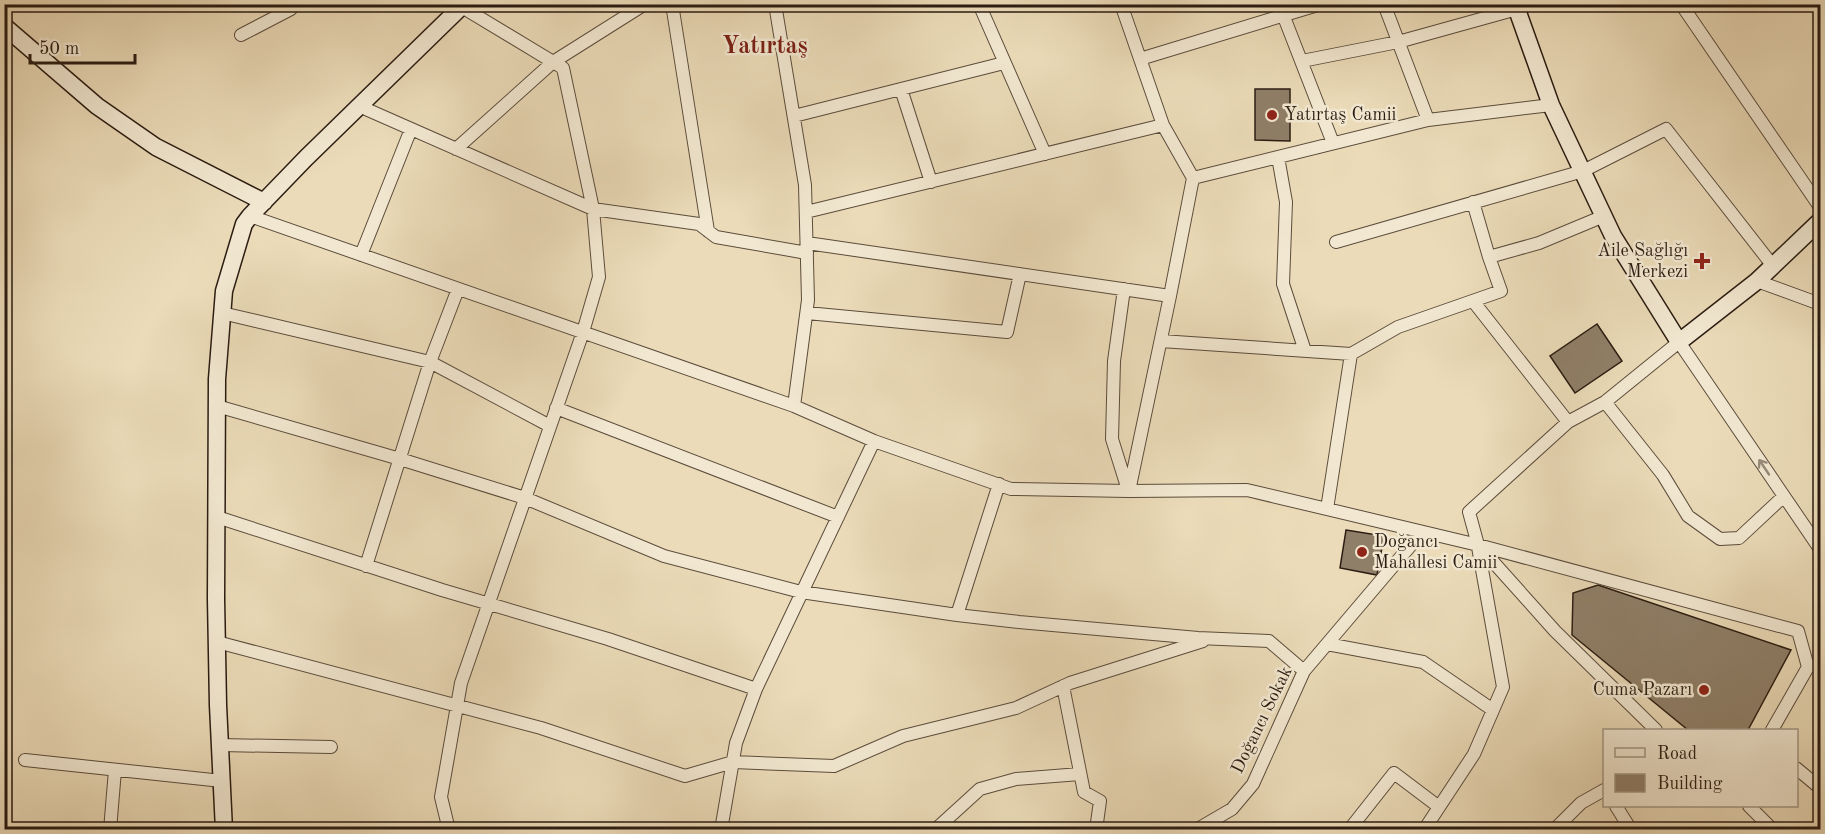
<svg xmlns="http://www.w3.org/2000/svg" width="1825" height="834" viewBox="0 0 1825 834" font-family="'Old Standard TT',serif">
	<rect width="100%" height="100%" fill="#ebdbb8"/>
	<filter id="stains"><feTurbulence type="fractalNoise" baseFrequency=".00333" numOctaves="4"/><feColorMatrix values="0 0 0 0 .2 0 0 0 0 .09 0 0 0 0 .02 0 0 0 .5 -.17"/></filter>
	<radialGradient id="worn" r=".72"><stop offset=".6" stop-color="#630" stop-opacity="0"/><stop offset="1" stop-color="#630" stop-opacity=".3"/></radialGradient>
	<path fill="#8f7f68" stroke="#2b1c12" stroke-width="1.5" d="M 1255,89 L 1290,89 L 1290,141 L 1255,140 Z
		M 1597,324 L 1622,361 L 1575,393 L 1550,356 Z
		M 1346,530 L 1384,536 L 1377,575 L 1340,568 Z
		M 1598,585 L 1791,650 L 1748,730 L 1688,730 L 1572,635 L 1573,593 Z"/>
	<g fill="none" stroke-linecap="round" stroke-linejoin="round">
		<g stroke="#5b4c3c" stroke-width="14">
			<path id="street" d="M 672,4 L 708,231
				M 775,4 L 805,185 L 808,300 L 794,406
				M 979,4 L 1045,154
				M 1121,4 L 1163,125 L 1193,178 L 1170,296 L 1129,491
				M 1384,4 L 1428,120
				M 1681,4 L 1820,207
				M 1284,17 L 1333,143
				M 241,35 L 291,9 L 294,4
				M 1140,59 L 1321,4
				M 1302,61 L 1398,42 L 1517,9
				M 901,89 L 931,182
				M 359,106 L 593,209 L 699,224 L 716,237 L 807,253
				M 794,116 L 1004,63
				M 456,149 L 553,62 L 645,4
				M 1278,157 L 1286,202 L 1283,284 L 1305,351
				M 1193,178 L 1428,120 L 1551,105
				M 1473,202 L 1489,257
				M 806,212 L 1163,125
				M 250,216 L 794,406 L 874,441 L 1011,489 L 1129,491 L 1247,490 L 1478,545 L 1798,631 L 1808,667
				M 1336,242 L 1583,171 L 1666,129 L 1773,266
				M 807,243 L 1170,296
				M 361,255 L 411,129
				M 1757,281 L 1820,304
				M 1124,289 L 1114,361 L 1112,439 L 1128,490
				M 1473,301 L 1568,422
				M 222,313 L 430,362 L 550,426
				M 807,313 L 1007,332 L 1020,274
				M 1161,341 L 1351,354
				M 1605,402 L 1663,475 L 1688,516 L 1720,539 L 1739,538 L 1784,496
				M 217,406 L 400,459 L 525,498 L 664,556 L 801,592 L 957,615 L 1019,622 L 1198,638 L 1269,641 L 1304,671
				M 556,408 L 838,517
				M 1327,509 L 1351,354 L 1398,327 L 1501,291 L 1489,257 L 1539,243 L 1604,216
				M 217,517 L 442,590 L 608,639 L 756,689
				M 366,566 L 430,362 L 458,289
				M 957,615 L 999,484
				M 217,642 L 541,728 L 685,776 L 733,762 L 834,766 L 903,736 L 1016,708 L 1070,683 L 1203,641
				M 1327,644 L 1423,662 L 1493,710
				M 1063,686 L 1084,792 L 1100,801 L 1096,830
				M 1656,730 L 1555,631 L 1478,545 L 1469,512 L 1568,422 L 1605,402 L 1679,342 L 1820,549
				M 1772,730 L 1808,667 L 1820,664
				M 220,745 L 331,747
				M 25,760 L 222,781
				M 1796,768 L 1820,788
				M 1616,806 L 1631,830
				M 1749,806 L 1773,830
				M 110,830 L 115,770
				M 449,830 L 441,797 L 461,683 L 583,332 L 599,277 L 593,209 L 563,68 L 457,4
				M 721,830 L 736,743 L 756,689 L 874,441
				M 935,830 L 980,789 L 1016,779 L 1080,774
				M 1196,830 L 1232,809 L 1253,784 L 1304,671 L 1422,532
				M 1349,830 L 1394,773 L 1439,807
				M 1424,830 L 1474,754 L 1503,687 L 1478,547
				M 1554,830 L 1581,803 L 1604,790"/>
		</g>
		<g stroke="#2b1c12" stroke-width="19">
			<path id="secondary" d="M 1515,4 L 1551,105 L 1613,236 L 1679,342 L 1757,281 L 1820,221
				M 4,26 L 97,106 L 156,147 L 264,202
				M 224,830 L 218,705 L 216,599 L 217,379 L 224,291 L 244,224 L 250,216 L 306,158 L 464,4"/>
		</g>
		<use href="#street" stroke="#f2e8d1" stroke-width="12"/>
		<use href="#secondary" stroke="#f2e8d1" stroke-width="16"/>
	</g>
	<defs><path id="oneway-shaft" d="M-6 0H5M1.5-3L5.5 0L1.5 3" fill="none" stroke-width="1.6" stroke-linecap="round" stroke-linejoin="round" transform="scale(1.5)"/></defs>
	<use stroke="#988c7b" href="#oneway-shaft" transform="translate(1764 467) rotate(-124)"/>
	<g fill="#8f2418" stroke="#f2e8d1" stroke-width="2">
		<circle cx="1272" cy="115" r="6"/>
		<path d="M1699 252h6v6h6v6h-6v6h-6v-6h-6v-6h6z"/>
		<circle cx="1362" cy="552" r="6"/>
		<circle cx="1704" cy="690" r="6"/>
	</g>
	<g text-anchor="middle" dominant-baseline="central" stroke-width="5" stroke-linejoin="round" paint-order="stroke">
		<g font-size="18" fill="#2b1c12" stroke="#f2e8d1" text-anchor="start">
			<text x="1284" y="115">Yatırtaş Camii</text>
			<text x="1688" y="251" text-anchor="end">Aile Sağlığı<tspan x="1688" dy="21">Merkezi</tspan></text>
			<text x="1374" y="542">Doğancı<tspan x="1374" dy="21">Mahallesi Camii</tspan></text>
			<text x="1692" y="690" text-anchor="end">Cuma Pazarı</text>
		</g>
		<g font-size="18" fill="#2b1c12" stroke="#f2e8d1">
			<text transform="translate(1262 720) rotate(-64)">Doğancı Sokak</text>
		</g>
		<g font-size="24" font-weight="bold" fill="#7a1f14" stroke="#f2e8d1">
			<text x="765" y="47">Yatırtaş</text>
		</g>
	</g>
	<rect width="1825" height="834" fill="none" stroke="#ebdbb8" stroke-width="24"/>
	<rect x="6" y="6" width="1813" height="822" fill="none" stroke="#2b1c12" stroke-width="3"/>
	<rect x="12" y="12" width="1801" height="810" fill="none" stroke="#2b1c12" stroke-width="1.5"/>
	<rect x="1603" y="729" width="195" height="78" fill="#f2e8d1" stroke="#a29685" stroke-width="1.5"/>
	<rect x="1615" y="748" width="30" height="9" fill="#f2e8d1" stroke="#a29685" stroke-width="1.5"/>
	<text x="1657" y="759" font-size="18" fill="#2b1c12">Road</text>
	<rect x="1615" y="774" width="30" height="18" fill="#8f7f68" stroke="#a29685" stroke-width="1.5"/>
	<text x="1657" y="789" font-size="18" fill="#2b1c12">Building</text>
	<path d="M30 54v9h105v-9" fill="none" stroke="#2b1c12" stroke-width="3"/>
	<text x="39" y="54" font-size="18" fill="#2b1c12" stroke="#f2e8d1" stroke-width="4.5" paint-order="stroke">50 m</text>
	<rect width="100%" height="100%" filter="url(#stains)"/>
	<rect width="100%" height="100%" fill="url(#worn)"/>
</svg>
